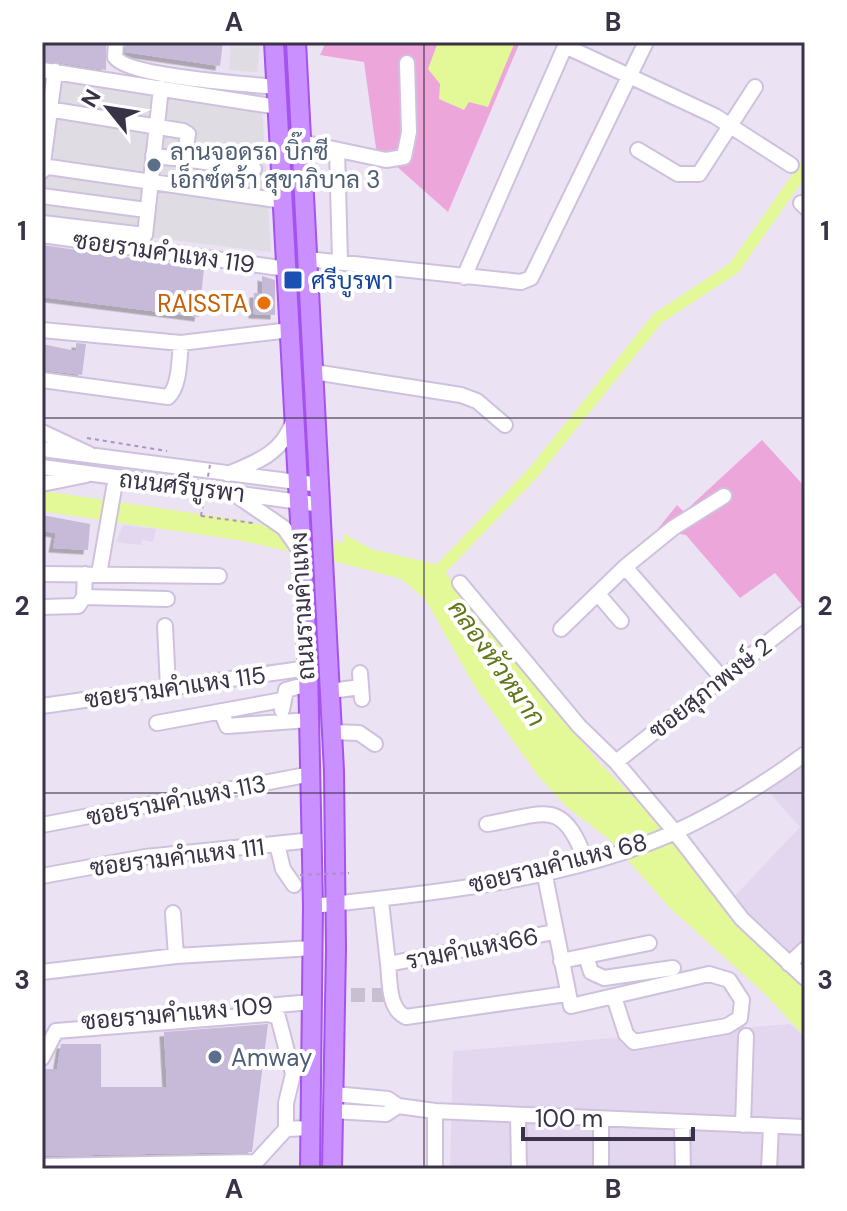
<svg xmlns="http://www.w3.org/2000/svg" width="847" height="1211" viewBox="0 0 847 1211" font-family="'DM Sans',Sarabun,sans-serif">
	<defs>
		<filter id="shadow"><feDropShadow dx="-4.5" dy="4.5" stdDeviation="0" flood-color="#0004"/></filter>
	</defs>
	<rect width="100%" height="100%" fill="#ebe2f3"/>
	<path fill="#e3d7ef" d="M 123,525 L 156,529 L 153,542 L 142,540 L 141,545 L 116,542 Z
		M 805,760 L 805,971 L 733,898 L 800,827 L 766,789 Z
		M 790,1024 L 805,1037 L 805,1169 L 450,1169 L 453,1051 Z"/>
	<path fill="#eda6da" d="M 326,42 L 520,42 L 448,212 L 376,148 L 364,62 L 320,55 Z
		M 762,440 L 805,487 L 805,602 L 802,605 L 775,573 L 740,598 L 686,535 L 657,530 L 677,505 L 684,512 Z"/>
	<path fill="#dfdce3" d="M 231,42 L 260,42 L 257,72 L 229,70 Z
		M 42,72 L 262,107 L 271,252 L 42,224 Z"/>
	<path fill="#e3f897" d="M 438,42 L 515,42 L 488,107 L 469,102 L 464,110 L 439,99 L 440,84 L 428,69 Z
		M 344,534 L 371,549 L 439,565 L 596,759 L 655,820 L 761,945 L 805,983 L 805,1037 L 764,993 L 669,907 L 610,840 L 567,807 L 538,776 L 475,687 L 425,599 L 401,579 L 345,564 Z"/>
	<g fill="none" stroke-linecap="round" stroke-linejoin="round">
		<path stroke="#e3f897" stroke-width="12" d="M 432,578 L 533,473 L 658,318 L 734,268 L 805,167"/>
		<path stroke="#e3f897" stroke-width="20" d="M 42,501 L 239,530 L 369,559"/>
	</g>
	<path fill="#c7bad9" filter="url(#shadow)" d="M 43,42 L 106,42 L 106,70 L 42,60 Z
		M 126,42 L 223,42 L 220,66 L 125,52 Z
		M 42,245 L 204,268 L 199,317 L 42,297 Z
		M 262,276 L 275,280 L 275,315 L 253,314 L 254,293 L 262,293 Z
		M 76,343 L 86,344 L 82,375 L 42,370 L 42,344 L 76,351 Z
		M 42,515 L 90,524 L 88,550 L 53,548 L 56,533 L 42,531 Z
		M 268,1024 L 252,1152 L 42,1156 L 42,1069 L 57,1069 L 61,1044 L 101,1044 L 101,1087 L 167,1087 L 164,1032 Z"/>
	<g fill="none" stroke-linecap="round" stroke-linejoin="round">
		<path stroke="#c8bfd0" stroke-width="14" stroke-dasharray="14 7" stroke-linecap="butt" d="M 351,995 L 390,995"/>
		<g stroke="#cfc1de" stroke-width="18">
			<path id="minor" d="M 116,42 L 115,57 C 128,77 248,84 277,87
				M 565,46 L 715,116 L 791,165
				M 42,70 L 278,107
				M 42,108 L 183,131 L 188,134 L 184,159 L 254,169
				M 301,142 L 386,160 L 404,157 L 409,132 L 407,63
				M 337,150 L 340,260
				M 638,150 L 678,174 L 699,174 L 755,87
				M 153,156 L 184,159
				M 42,166 L 283,201
				M 42,171 L 55,71
				M 42,196 L 146,210
				M 801,203 L 805,207
				M 42,223 L 145,235 L 161,88
				M 42,235 L 287,269
				M 307,259 L 521,282 L 531,278 L 646,42
				M 464,277 L 567,42
				M 42,330 L 181,343 L 290,330
				M 314,372 L 461,395 L 477,401 L 505,425
				M 42,380 L 168,397 C 180,386 179,360 181,343
				M 42,432 L 89,454
				M 42,449 L 320,485
				M 42,467 L 322,505
				M 228,474 C 257,462 282,453 293,422
				M 42,484 L 86,475
				M 236,495 L 284,528 L 301,552
				M 42,574 L 219,576
				M 99,574 L 116,477
				M 460,583 L 579,726 L 616,762 L 675,832 L 742,919 L 805,978
				M 598,594 L 621,621
				M 84,597 L 167,599
				M 42,607 L 78,606 L 84,597 L 85,574
				M 165,626 L 168,687
				M 561,629 L 625,567
				M 360,673 L 362,699
				M 722,678 L 625,567 L 673,528 L 724,496
				M 330,691 L 361,687
				M 42,706 L 308,668
				M 282,710 L 286,690 L 308,684
				M 221,711 L 227,726 L 309,720
				M 157,723 L 282,700
				M 332,732 L 359,733 L 375,744
				M 616,762 L 805,613
				M 487,824 C 546,814 562,797 586,861
				M 42,825 L 311,774
				M 277,844 L 283,869 L 294,885
				M 544,871 L 571,1006 L 709,974 L 729,980 L 742,1000 L 740,1018 L 727,1026 L 634,1042 L 626,1034 L 614,997
				M 42,876 L 145,857 L 313,840
				M 381,901 L 388,964
				M 313,906 C 428,894 569,880 675,832 C 721,811 764,784 805,754
				M 173,913 L 176,956
				M 554,932 L 388,964 C 390,982 388,1009 406,1017 L 566,994
				M 586,956 L 591,972 L 604,978 L 673,968
				M 561,961 L 649,943
				M 789,964 L 805,949
				M 42,972 L 176,956 L 313,948
				M 253,1007 L 312,1002
				M 42,1058 L 56,1031 L 268,1014 L 278,1017 L 293,1074 L 286,1103 L 286,1129 L 310,1128
				M 334,1094 L 388,1099 L 398,1106 L 435,1111 L 805,1127
				M 333,1111 L 386,1114 L 398,1106
				M 435,1111 L 435,1169
				M 518,1115 L 519,1169
				M 601,1120 L 601,1169
				M 682,1124 L 683,1169
				M 743,1125 L 746,1036
				M 42,1166 L 256,1162 L 286,1129
				M 769,1169 L 771,1127"/>
		</g>
		<g stroke="#a453f1" stroke-width="22">
			<path id="major" d="M 274,42 L 308,668 L 313,906 L 310,1169
				M 296,42 L 334,771 L 336,949 L 332,1169"/>
		</g>
		<path stroke="#a994c3" stroke-width="2" stroke-dasharray="4 4" stroke-linecap="butt" d="M 87,438 L 167,451
			M 201,516 L 253,523"/>
		<use href="#minor" stroke="#fff" stroke-width="14"/>
		<use href="#major" stroke="#ca90ff" stroke-width="18"/>
		<path stroke="#a994c3" stroke-width="2" stroke-dasharray="4 4" stroke-linecap="butt" d="M 201,516 L 210,465
			M 300,875 L 349,873"/>
	</g>
	<path fill="none" stroke="#3a3246" stroke-width="2" stroke-opacity="0.55" d="M 424,42 L 424,1169M 42,418 L 805,418M 42,793 L 805,793"/>
	<g fill="#5c6f8a" stroke="#fff" stroke-width="3">
		<circle cx="154" cy="165" r="8"/>
		<circle cx="215" cy="1057" r="8"/>
	</g>
	<rect fill="#1a4fb4" stroke="#fff" stroke-width="3" x="283" y="270" width="20" height="20" rx="4"/>
	<circle fill="#e8710a" stroke="#fff" stroke-width="3" cx="264" cy="303" r="8"/>
	<g text-anchor="middle" dominant-baseline="central" stroke-width="8" stroke-linejoin="round" paint-order="stroke">
		<g font-size="24" fill="#4e5e75" stroke="#fff" text-anchor="start">
			<text x="170" y="151">ลานจอดรถ บิ๊กซี<tspan x="170" dy="28">เอ็กซ์ตร้า สุขาภิบาล 3</tspan></text>
			<text x="231" y="1057">Amway</text>
		</g>
		<g font-size="24" fill="#3a3246" stroke="#fff">
			<text transform="translate(164 252) rotate(8)">ซอยรามคำแหง 119</text>
			<text transform="translate(182 486) rotate(7)">ถนนศรีบูรพา</text>
			<text transform="translate(302 606) rotate(-93)">ถนนรามคำแหง</text>
			<text transform="translate(175 687) rotate(-8)">ซอยรามคำแหง 115</text>
			<text transform="translate(710 688) rotate(-38)">ซอยสุภาพงษ์ 2</text>
			<text transform="translate(176 800) rotate(-11)">ซอยรามคำแหง 113</text>
			<text transform="translate(177 857) rotate(-7)">ซอยรามคำแหง 111</text>
			<text transform="translate(558 863) rotate(-14)">ซอยรามคำแหง 68</text>
			<text transform="translate(472 948) rotate(-11)">รามคำแหง66</text>
			<text transform="translate(177 1013) rotate(-5)">ซอยรามคำแหง 109</text>
		</g>
		<g font-size="24" fill="#164399" stroke="#fff" text-anchor="start">
			<text x="311" y="280">ศรีบูรพา</text>
		</g>
		<g font-size="24" fill="#c56008" stroke="#fff" text-anchor="end">
			<text x="248" y="303">RAISSTA</text>
		</g>
		<g font-size="26" font-style="italic" fill="#62781a" stroke="#fff">
			<text transform="translate(497 663) rotate(55)">คลองหัวหมาก</text>
		</g>
	</g>
	<rect width="847" height="1211" fill="none" stroke="#ffffff" stroke-width="88"/>
	<g transform="translate(108 108) rotate(300)" stroke="#ffffff" stroke-width="6" paint-order="stroke">
	<path d="M0-6L14 30L0 20L-14 30Z" fill="#3a3246"/>
	<text y="-12" font-size="22" font-weight="bold" text-anchor="middle" fill="#3a3246">N</text>
	</g>
	<path d="M523 1127v12h170v-12" fill="none" stroke="#3a3246" stroke-width="4"/>
	<text x="535" y="1127" font-size="24" fill="#3a3246" stroke="#ffffff" stroke-width="6" paint-order="stroke">100 m</text>
	<rect x="44" y="44" width="759" height="1123" fill="none" stroke="#3a3246" stroke-width="3"/>
	<g font-size="26" text-anchor="middle" font-weight="bold" fill="#3a3246">
		<text x="234" y="31">A</text>
		<text x="613" y="31">B</text>
		<text x="22" y="240">1</text>
		<text x="825" y="240">1</text>
		<text x="22" y="615">2</text>
		<text x="825" y="615">2</text>
		<text x="22" y="989">3</text>
		<text x="825" y="989">3</text>
		<text x="234" y="1198">A</text>
		<text x="613" y="1198">B</text>
	</g>
</svg>
